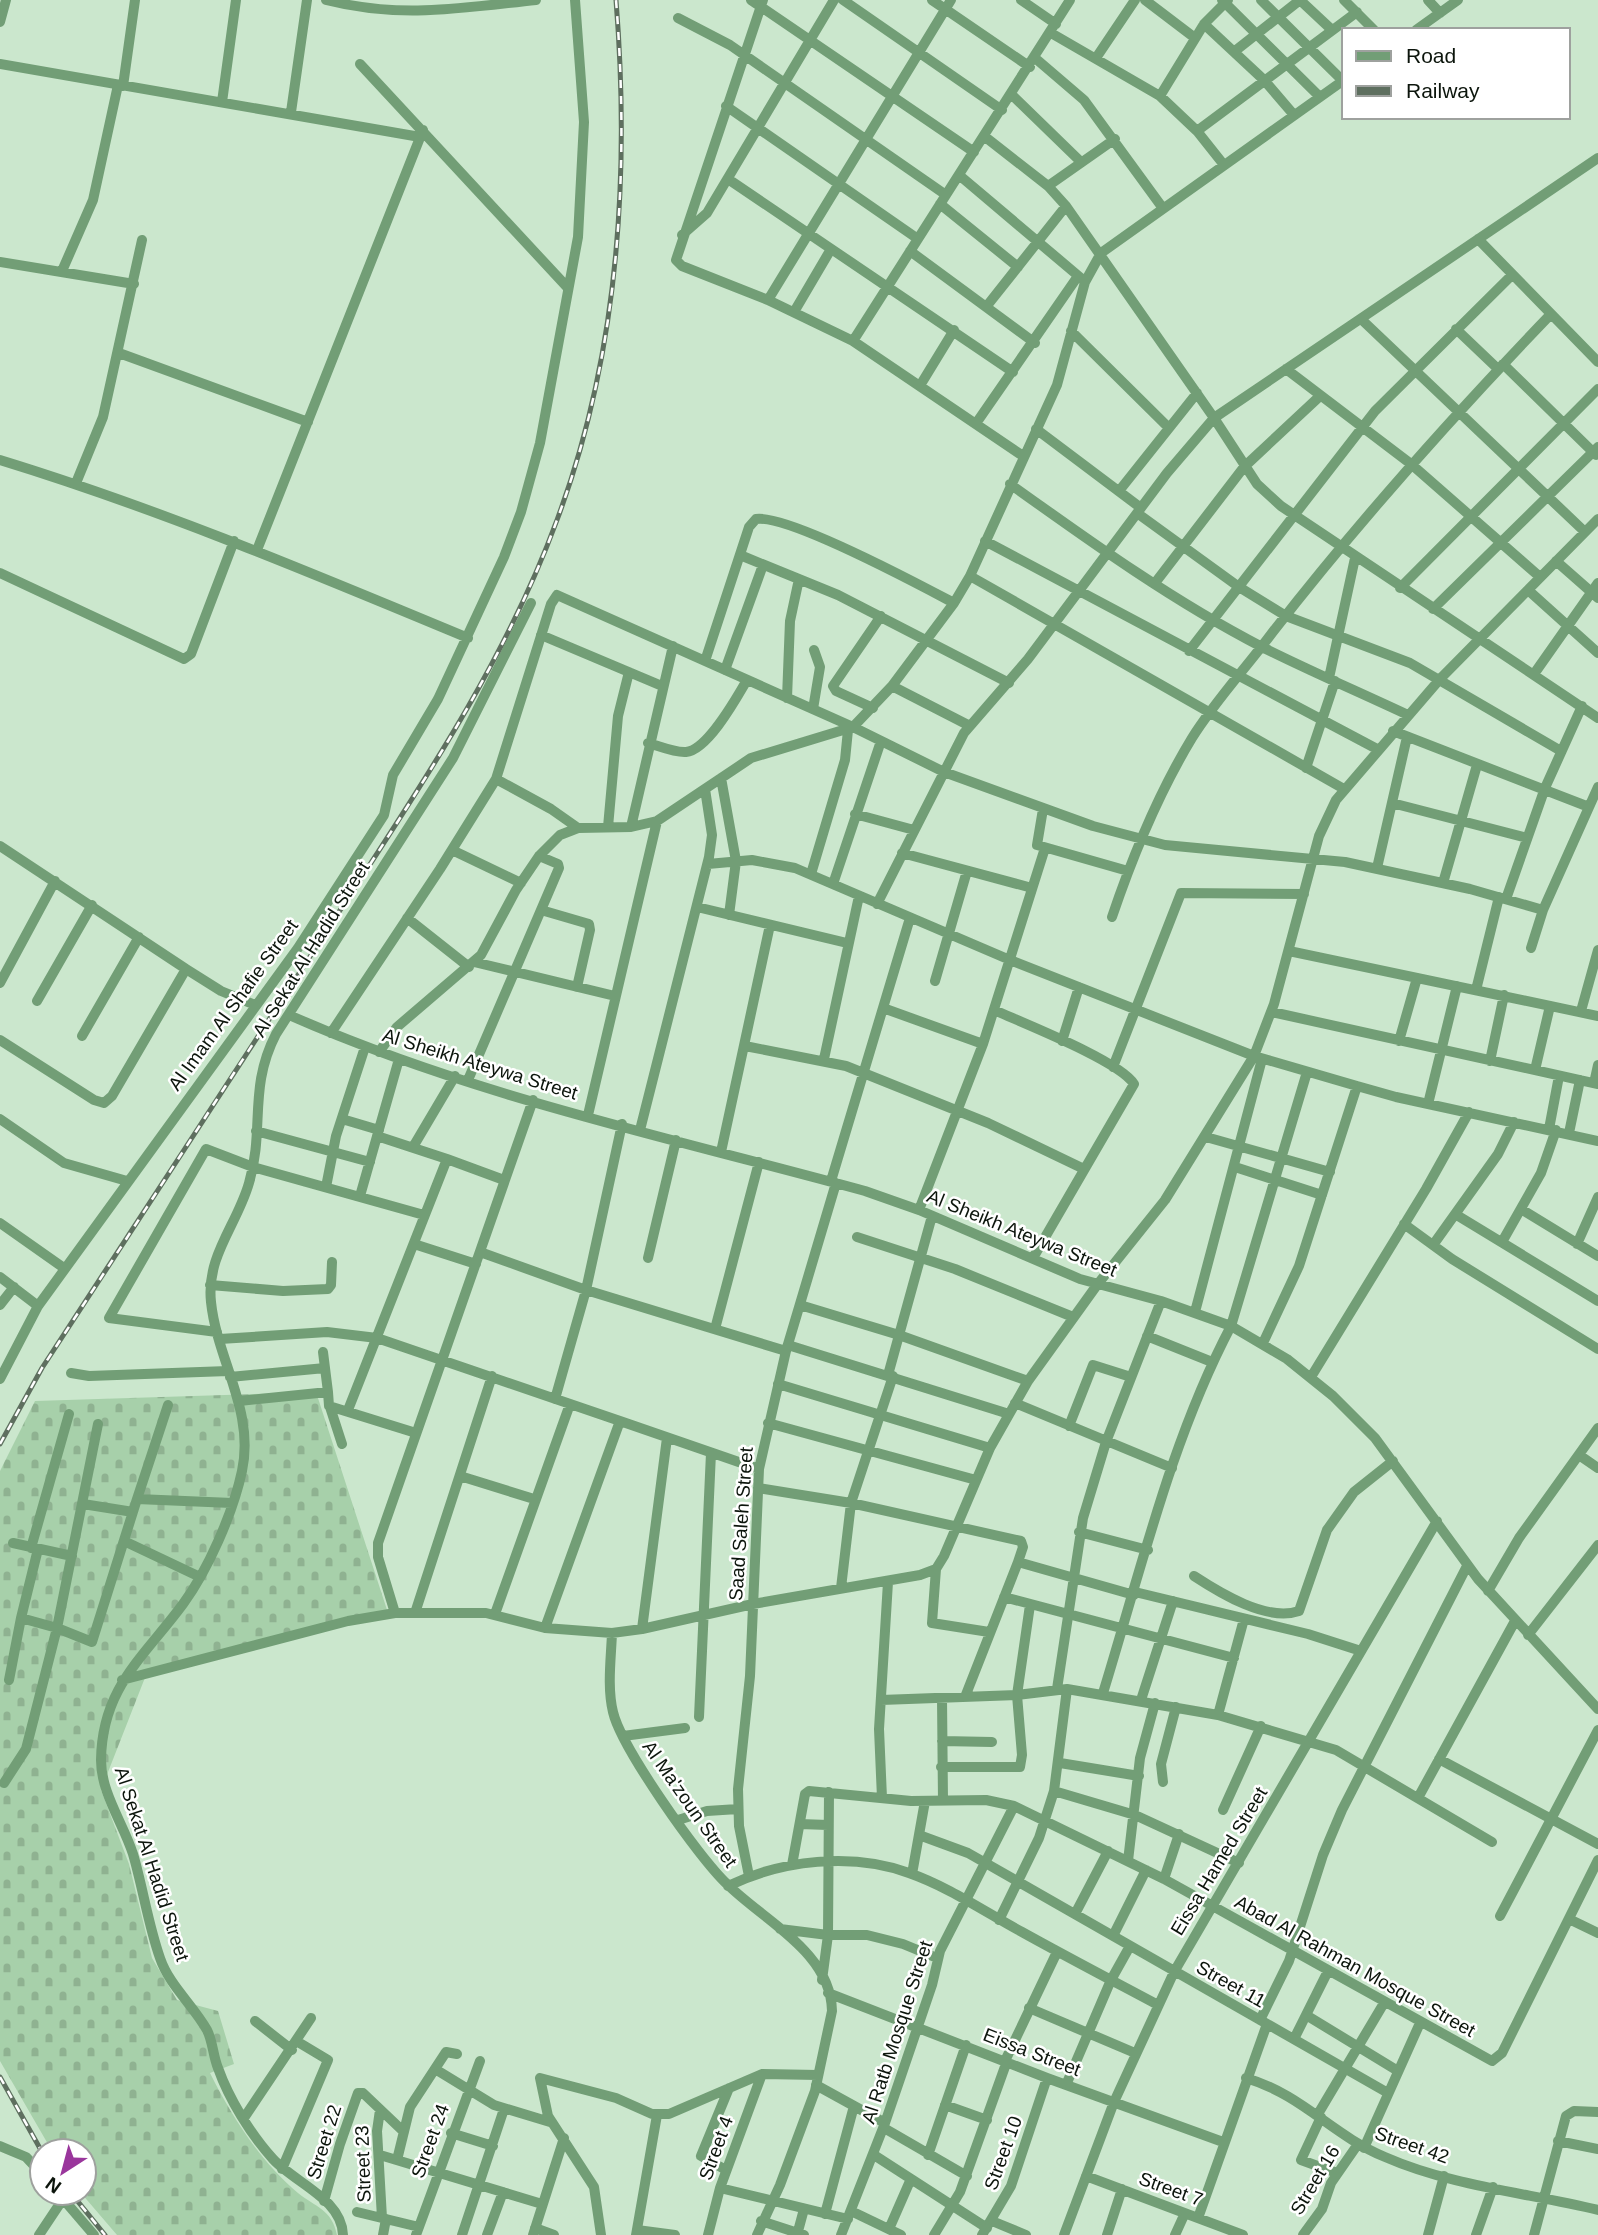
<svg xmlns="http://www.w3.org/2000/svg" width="1598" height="2235" viewBox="0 0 1598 2235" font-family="Helvetica,sans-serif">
	<defs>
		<pattern id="cemetery-stones" width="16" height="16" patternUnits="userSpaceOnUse" patternTransform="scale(1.75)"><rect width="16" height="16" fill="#a7d0aa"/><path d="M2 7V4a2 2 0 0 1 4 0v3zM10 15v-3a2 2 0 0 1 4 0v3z" fill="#8fb291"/></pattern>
	</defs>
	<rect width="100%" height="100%" fill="#cbe7cd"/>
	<path fill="url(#cemetery-stones)" d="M 316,1392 L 389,1616 L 148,1670 L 101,1790 L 129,1864 L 152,1958 L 177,2000 L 218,2011 L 234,2064 L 210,2073 C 232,2117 260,2161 298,2193 C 315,2207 332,2209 337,2235 L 117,2235 L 81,2193 L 84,2193 L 84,2151 L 52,2151 L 0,2061 L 0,1471 L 35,1401 Z"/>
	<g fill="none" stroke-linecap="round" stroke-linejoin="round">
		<path stroke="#729e76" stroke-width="10" d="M 326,0 C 400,19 461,8 536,0
			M 751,0 L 974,152
			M 763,0 L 676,260 L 682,266 L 768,300 L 853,341 L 1023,456
			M 843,0 L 1002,110
			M 932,0 L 1030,67
			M 1021,0 L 1056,24
			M 1145,0 L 1195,38
			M 1222,0 L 1320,97
			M 1261,0 L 1343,81
			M 1300,0 L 1332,30
			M 1344,0 L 1374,30
			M 1428,0 L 1440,13
			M 678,18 L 730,45 L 946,195
			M 0,22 L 6,0
			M 1204,24 L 1264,80 L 1294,115
			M 1416,30 L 1458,0
			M 1051,33 L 1160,96 L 1197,131 L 1224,165
			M 1235,51 L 1300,0
			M 1035,58 L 1084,100 L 1162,207
			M 1096,58 L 1135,0
			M 0,64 L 420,137
			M 360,64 L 568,288
			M 123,86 L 135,0
			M 1012,95 L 1081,162
			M 1160,96 L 1204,24 L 1228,0
			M 222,102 L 236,0
			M 726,106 L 918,239
			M 291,112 L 307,0
			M 1197,131 L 1357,12
			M 984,136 L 1048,186 L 1066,206 L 1214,418 L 1598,158
			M 959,175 L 1082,279
			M 728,179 L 1013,372
			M 1048,186 L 1115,139
			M 940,204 L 1018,267
			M 682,235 L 707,213 L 834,0
			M 1478,239 L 1598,362
			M 910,251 L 1035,343
			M 0,262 L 134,284
			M 62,271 L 93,200 L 118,85
			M 768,300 L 951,0
			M 986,307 L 1066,206
			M 794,312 L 831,249
			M 1361,319 L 1585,532
			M 1456,329 L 1498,369
			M 1071,331 L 1169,428
			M 853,341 L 1070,0
			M 119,353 L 308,422
			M 1503,364 L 1596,455
			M 1286,369 L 1411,464 L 1540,577
			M 921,384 L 954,330
			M 977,422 L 1078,276
			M 1036,429 L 1141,508
			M 0,460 C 160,509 314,574 468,638
			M 76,483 L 103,417 L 142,240
			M 1010,484 C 1091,542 1173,601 1262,647 C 1310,671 1359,692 1408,715
			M 1119,491 L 1197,393
			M 1137,513 L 1239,587 L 1286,616 L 1410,663 L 1561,751
			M 985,541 L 1377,749
			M 257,550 L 423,130
			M 740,555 L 838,595 L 1009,683
			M 1556,561 L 1598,598
			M 0,573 L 184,659 L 191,654 L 234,541
			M 970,576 L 1344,789
			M 1155,583 L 1244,467 L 1320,396
			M 1400,588 L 1598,389
			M 1528,590 L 1598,653
			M 1433,609 L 1598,447
			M 541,635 L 662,686
			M 1189,651 L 1375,411 L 1512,275
			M 705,661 L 749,527 L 756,519 C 788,514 920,585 954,603
			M 725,670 L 763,565
			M 1534,674 L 1598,583
			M 1329,678 L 1355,558
			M 892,686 L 970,726
			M 787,698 L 790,621 L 799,579
			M 873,708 L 836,691 L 833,686 L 881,616
			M 813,709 L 820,667 L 814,650
			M 1393,731 L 1589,807
			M 648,743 C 659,746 675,753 686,752 C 708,750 737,697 747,680
			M 1306,768 L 1335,681
			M 721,778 L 736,861 L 729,915
			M 496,779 L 551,809 L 578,828
			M 1392,803 L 1527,838
			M 1043,809 L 1037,845 L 1128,871
			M 855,814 L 914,830
			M 608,827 L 618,716 L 629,672
			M 631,827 L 673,646
			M 0,846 L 186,969 L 221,991 L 255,1005
			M 452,850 L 521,883
			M 902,853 L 1032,888
			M 708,864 L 752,860 L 795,868 L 1010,960 L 1254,1056 L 1357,1086 L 1299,1266 L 1263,1343
			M 1377,868 L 1407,737
			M 811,874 L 845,760 L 848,730
			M 1443,883 L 1477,765
			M 833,884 L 881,741
			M 1506,899 L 1545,788 L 1582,706
			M 877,904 L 964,733 L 1028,659 L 1167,473 L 1214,418 L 1257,484 L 1281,506 L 1598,718
			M 697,907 L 847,943
			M 541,910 L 589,924 L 590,930 L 577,987
			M 1112,917 C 1133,855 1158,794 1192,738 C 1215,701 1246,668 1272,633 C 1359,521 1453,416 1551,314
			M 407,918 L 469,967
			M 1531,948 L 1543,910 L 1598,787
			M 1289,951 L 1598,1016
			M 474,962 L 615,996
			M 935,981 L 967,871
			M 0,983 L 55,881
			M 1476,990 L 1499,897
			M 37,1001 L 92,905
			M 883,1008 L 983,1044
			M 994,1010 C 1023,1023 1120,1061 1134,1084 L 1033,1258
			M 1581,1011 L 1598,950
			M 1272,1012 L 1598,1084
			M 289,1015 C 472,1096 672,1138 865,1191 L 919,1210 L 1080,1279 L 1161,1301 L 1231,1326 L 1287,1359 L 1333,1396 L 1375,1438 L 1478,1579 L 1598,1709
			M 331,1033 L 440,869 L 496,779 L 551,604 L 557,595 L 853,727 L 944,772 L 1093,826 L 1165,845 L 1345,862 L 1470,889 L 1543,910
			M 82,1036 L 139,937
			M 0,1040 L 94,1100 L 104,1103 L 112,1096 L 186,969
			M 1062,1041 L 1079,987
			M 1399,1041 L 1417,978
			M 745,1046 L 846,1066 L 988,1123 L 1084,1169
			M 379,1052 L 397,1027 L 481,955 L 516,890 L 539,856 L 560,835 L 578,828 L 631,827 L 657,821 L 751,758 L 853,727 L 892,686 L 954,603 L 970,576 L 1057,385 L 1085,282 L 1101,253 L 1344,80
			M 824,1059 L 859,896
			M 1490,1061 L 1504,995
			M 1113,1067 L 1181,893 L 1304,894
			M 1535,1070 L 1550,1006
			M 468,1080 L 559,868 L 558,864 L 539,856
			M 1594,1083 L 1598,1065
			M 1357,1086 L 1396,1097 L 1598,1141
			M 1428,1104 L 1457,986
			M 588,1115 L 657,821
			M 0,1119 L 64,1163 L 127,1181
			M 342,1119 L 379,1130
			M 1549,1129 L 1559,1076
			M 640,1130 L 709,857 L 712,835 L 705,789
			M 256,1131 L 370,1162
			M 1569,1133 L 1580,1080
			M 1206,1137 L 1330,1172
			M 413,1147 L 455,1076
			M 721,1152 L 770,925
			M 447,1159 L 504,1180
			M 1235,1167 L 1322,1195
			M 831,1181 L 910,918
			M 326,1187 L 336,1136 L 365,1047
			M 360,1196 L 399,1059
			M 1521,1209 L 1598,1256
			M 919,1210 L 983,1044 L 1045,848
			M 1455,1214 L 1598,1301
			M 0,1223 L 64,1268
			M 1404,1224 L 1452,1259 L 1598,1349
			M 857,1237 L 955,1269 L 1073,1317
			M 1502,1242 L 1541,1173 L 1556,1130
			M 414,1244 L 476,1264
			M 1577,1244 L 1598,1197
			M 1433,1245 L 1498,1154 L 1514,1122
			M 480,1252 L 586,1290 L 786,1351
			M 648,1258 L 676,1140
			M 0,1277 L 38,1306
			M 210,1285 L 283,1291 L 328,1289 L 331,1285 L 332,1262
			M 0,1305 L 14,1287
			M 800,1305 L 899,1335 L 1028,1381
			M 1195,1312 L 1262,1059
			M 715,1329 L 759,1162
			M 217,1332 L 109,1318 L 206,1149 L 253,1167 L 424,1215
			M 1147,1336 L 1212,1362
			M 220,1339 L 327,1332 L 377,1338 L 620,1421 L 545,1628
			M 788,1345 L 1009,1414
			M 323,1352 L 328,1392
			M 71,1373 L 89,1376 L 228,1371
			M 888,1375 L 932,1216
			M 230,1377 L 325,1368
			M 1311,1377 L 1426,1189 L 1469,1112
			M 0,1379 L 38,1306 L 298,948 L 384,815 L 393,775 L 438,699 L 504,557 L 521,512 L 540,443 L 578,237 L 584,122 L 575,0
			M 778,1384 L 990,1448
			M 555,1399 L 586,1290 L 622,1124
			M 239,1401 L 328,1392 L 329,1406 L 416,1433
			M 1015,1403 L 1172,1468
			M 168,1405 L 137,1499 L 232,1503
			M 330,1407 L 342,1444
			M 348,1410 L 447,1159 L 377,1136
			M 620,1421 L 759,1469
			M 768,1423 L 976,1480
			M 1069,1426 L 1093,1365 L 1131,1377
			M 1579,1455 L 1598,1468
			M 460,1476 L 534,1499
			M 758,1488 L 851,1503 L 1021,1541 L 1023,1547 L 1018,1562 L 965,1697
			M 83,1504 L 133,1512
			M 1079,1532 L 1148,1550
			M 124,1541 L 200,1577
			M 13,1543 L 72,1556
			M 31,1548 L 69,1414
			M 1018,1562 L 1134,1595
			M 936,1569 L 932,1623 L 989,1632
			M 1194,1576 C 1220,1593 1267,1622 1299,1611 L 1327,1530 L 1354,1492 L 1393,1461
			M 841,1588 L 851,1503 L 893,1376
			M 1488,1591 L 1519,1538 L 1598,1428
			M 1135,1592 L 1308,1634 L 1361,1651
			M 1004,1597 L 1234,1658
			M 395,1613 L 378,1557 L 378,1543 L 533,1100
			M 415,1613 L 492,1376
			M 495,1614 L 570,1404
			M 21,1618 L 38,1549
			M 642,1629 L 667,1438
			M 612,1633 C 611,1659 607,1687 613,1712 C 621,1747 699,1858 727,1884 C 764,1921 831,1952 832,2011 L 815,2091 L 780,2185 L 757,2235
			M 1528,1635 L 1598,1545
			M 9,1680 L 21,1618 L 57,1628 L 98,1424
			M 122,1680 L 348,1621 L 395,1613 L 486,1613 L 545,1628 L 612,1633 L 642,1629 L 753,1604 L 920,1575 L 936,1569 L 944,1556 L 990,1448 L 1028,1381 L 1097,1285 L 1165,1200 L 1254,1056 L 1274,1004 L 1319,836 L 1336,800 L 1440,679 L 1598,519
			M 1057,1689 L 1083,1518 L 1106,1442 L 1161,1301
			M 1103,1693 C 1141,1570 1171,1440 1231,1326 L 1307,1072
			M 942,1698 L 943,1801
			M 881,1700 L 1017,1695 L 1067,1689 L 1218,1715 L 1336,1750 L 1492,1842
			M 1141,1700 L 1173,1601
			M 1218,1715 L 1244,1619
			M 699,1717 L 711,1453
			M 623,1736 L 685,1728
			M 942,1741 L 992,1742
			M 1439,1759 L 1598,1844
			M 1060,1763 L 1139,1776
			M 941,1767 L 1020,1767 L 1022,1755 L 1017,1695 L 1030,1605
			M 1163,1782 L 1161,1764 L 1176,1707
			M 4,1783 L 26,1749 L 57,1628 L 92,1642 L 137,1499
			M 1054,1791 L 1135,1815 L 1239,1863
			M 1419,1796 L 1515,1621
			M 882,1798 L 879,1729 L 888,1582
			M 1223,1810 L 1261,1726
			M 678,1820 L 707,1811 L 738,1809
			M 800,1824 L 828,1825
			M 919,1835 L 968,1853 L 1388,2093
			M 1128,1861 L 1140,1758 L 1155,1703
			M 792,1865 L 805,1794 L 809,1791 L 911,1801 L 986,1800 L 1014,1806 L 1164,1879 L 1492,2061 L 1502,2053 L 1598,1860
			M 912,1874 L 925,1801
			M 749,1876 L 739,1826 L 738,1789 L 750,1676 L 759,1469 L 786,1351 L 836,1183
			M 1164,1879 L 1179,1834
			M 728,1886 C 782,1860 852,1852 909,1873 C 949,1887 985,1912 1022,1932 C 1067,1957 1113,1981 1158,2005
			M 1075,1914 L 1108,1851
			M 1500,1916 L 1598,1730
			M 1569,1919 L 1598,1933
			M 999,1920 L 1039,1838 L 1054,1791 L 1067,1689
			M 780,1929 L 828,1935 L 867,1935 L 903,1944 L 937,1958
			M 1113,1936 L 1146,1870
			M 822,1980 L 828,1935 L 829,1792
			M 828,1993 L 1047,2078 L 1223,2142
			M 1029,2008 L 1135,2053
			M 1306,2015 L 1398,2071
			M 1260,2020 L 1289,1961 L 1323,1855 L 1342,1810 L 1467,1566
			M 255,2021 L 292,2050
			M 1294,2039 L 1328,1971
			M 1005,2061 L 1057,1952
			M 435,2069 L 494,2105 L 550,2122
			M 1246,2078 C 1303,2095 1332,2135 1385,2157 C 1451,2186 1528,2193 1598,2210
			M 816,2085 L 885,2123
			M 1066,2085 L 1111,1980 L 1130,1946
			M 945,2105 L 987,2120
			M 380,2110 L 377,2131 L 382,2218
			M 1318,2114 L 1384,2003
			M 1321,2117 L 1301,2160 L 1337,2173
			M 244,2118 L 311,2018
			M 884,2128 L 967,2176
			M 451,2133 L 493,2146
			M 1558,2141 L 1598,2149
			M 0,2146 L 26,2157 L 42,2174
			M 1364,2148 L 1420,2023
			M 380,2155 L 542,2204
			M 874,2155 L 987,2228
			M 928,2155 L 966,2045
			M 397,2160 L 410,2107 L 446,2052 L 457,2054
			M 282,2169 L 328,2060 L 298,2042
			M 726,2170 L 701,2156 L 729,2088
			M 1086,2176 L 1243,2235
			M 720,2188 L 848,2219
			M 58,2193 L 94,2235
			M 324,2201 L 340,2144 L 358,2093 L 363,2093 L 404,2132
			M 851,2211 L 901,2235
			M 357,2212 L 419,2227
			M 825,2214 L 854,2106
			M 1198,2218 L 1267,2024
			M 761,2221 L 804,2235
			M 992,2221 L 1026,2235
			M 535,2228 L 554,2235
			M 889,2229 L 910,2181
			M 637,2230 L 675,2235
			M 39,2235 L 63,2199
			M 343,2235 C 342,2199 295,2183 273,2159 C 251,2135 229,2099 218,2068 C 213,2056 213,2042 207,2030 C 193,2005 169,1985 160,1958 C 148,1924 143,1888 133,1854 C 123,1823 101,1793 101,1760 C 102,1687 144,1657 183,1604 C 208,1570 233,1513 242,1471 C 255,1411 217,1360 211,1302 C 206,1256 237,1225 249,1183 C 265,1129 248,1088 276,1034 L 453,758 L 531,603
			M 383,2235 L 386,2219
			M 416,2235 L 480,2061
			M 462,2235 L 504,2109
			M 487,2235 L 503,2192
			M 533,2235 L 564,2138
			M 601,2235 L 594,2187 L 548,2116 L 540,2078 L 616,2098 L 652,2114 L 669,2114 L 762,2074 L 818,2075
			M 636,2235 L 657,2115
			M 708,2235 L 720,2188 L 762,2074
			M 797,2235 L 804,2209
			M 841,2235 L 885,2123 L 932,1985 L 940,1951 L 1014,1806
			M 934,2235 L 960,2192 L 1007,2061
			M 982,2235 L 1011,2186 L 1047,2078
			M 1064,2235 L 1114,2102 L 1174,1972 L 1437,1521
			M 1107,2235 L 1122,2189
			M 1175,2235 L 1185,2213
			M 1303,2235 L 1322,2209 L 1331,2183 L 1358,2144
			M 1428,2235 L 1444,2176
			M 1476,2235 L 1493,2187
			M 1534,2235 L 1566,2116 L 1574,2111 L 1598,2112"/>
		<g stroke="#5e6f5f" stroke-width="5">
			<path id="rail" d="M 0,1444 L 42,1368 C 137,1223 231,1077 326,932 C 412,799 502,670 557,520 C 619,354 630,175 616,0
				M 0,2077 L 42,2152
				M 71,2193 L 105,2235"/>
		</g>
		<use href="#rail" stroke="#fff" stroke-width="2.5" stroke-dasharray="8" stroke-linecap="butt"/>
	</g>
	<g text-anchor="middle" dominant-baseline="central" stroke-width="5" stroke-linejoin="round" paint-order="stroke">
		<g font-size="19" fill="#0c150c" stroke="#fff">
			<text transform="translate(311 949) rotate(-58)">Al Sekat Al Hadid Street</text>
			<text transform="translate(233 1005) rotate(-54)">Al Imam Al Shafie Street</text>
			<text transform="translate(480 1064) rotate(17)">Al Sheikh Ateywa Street</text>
			<text transform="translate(1022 1233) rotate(22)">Al Sheikh Ateywa Street</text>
			<text transform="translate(741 1524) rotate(-86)">Saad Saleh Street</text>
			<text transform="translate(690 1804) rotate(55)">Al Ma'zoun Street</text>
			<text transform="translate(1219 1861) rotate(-59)">Eissa Hamed Street</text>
			<text transform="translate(152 1864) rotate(72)">Al Sekat Al Hadid Street</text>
			<text transform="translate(1355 1966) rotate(29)">Abad Al Rahman Mosque Street</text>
			<text transform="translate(1231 1984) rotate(29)">Street 11</text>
			<text transform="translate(897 2032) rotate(-72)">Al Ratb Mosque Street</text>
			<text transform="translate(1032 2052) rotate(21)">Eissa Street</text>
			<text transform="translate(430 2141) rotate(-70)">Street 24</text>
			<text transform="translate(324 2142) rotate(-73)">Street 22</text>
			<text transform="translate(1412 2145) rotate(19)">Street 42</text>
			<text transform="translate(716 2148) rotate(-70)">Street 4</text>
			<text transform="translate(1003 2153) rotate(-70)">Street 10</text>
			<text transform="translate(363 2164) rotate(-92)">Street 23</text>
			<text transform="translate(1315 2180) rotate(-59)">Street 16</text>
			<text transform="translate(1171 2189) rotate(20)">Street 7</text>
		</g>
	</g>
	<rect x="1342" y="28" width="228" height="91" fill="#ffffff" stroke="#9ea19e" stroke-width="2"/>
	<rect x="1356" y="51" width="35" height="10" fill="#729e76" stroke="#9ea19e" stroke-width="2"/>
	<text x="1406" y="63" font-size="21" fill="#0c150c">Road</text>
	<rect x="1356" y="86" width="35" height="10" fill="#5e6f5f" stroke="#9ea19e" stroke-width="2"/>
	<text x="1406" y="98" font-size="21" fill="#0c150c">Railway</text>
	<g transform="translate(63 2172) rotate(216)"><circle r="33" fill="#ffffff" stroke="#9ea19e" stroke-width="2"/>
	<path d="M0-5L12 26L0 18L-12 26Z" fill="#9a369c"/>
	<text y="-10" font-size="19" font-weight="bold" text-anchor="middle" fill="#0c150c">N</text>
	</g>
</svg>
